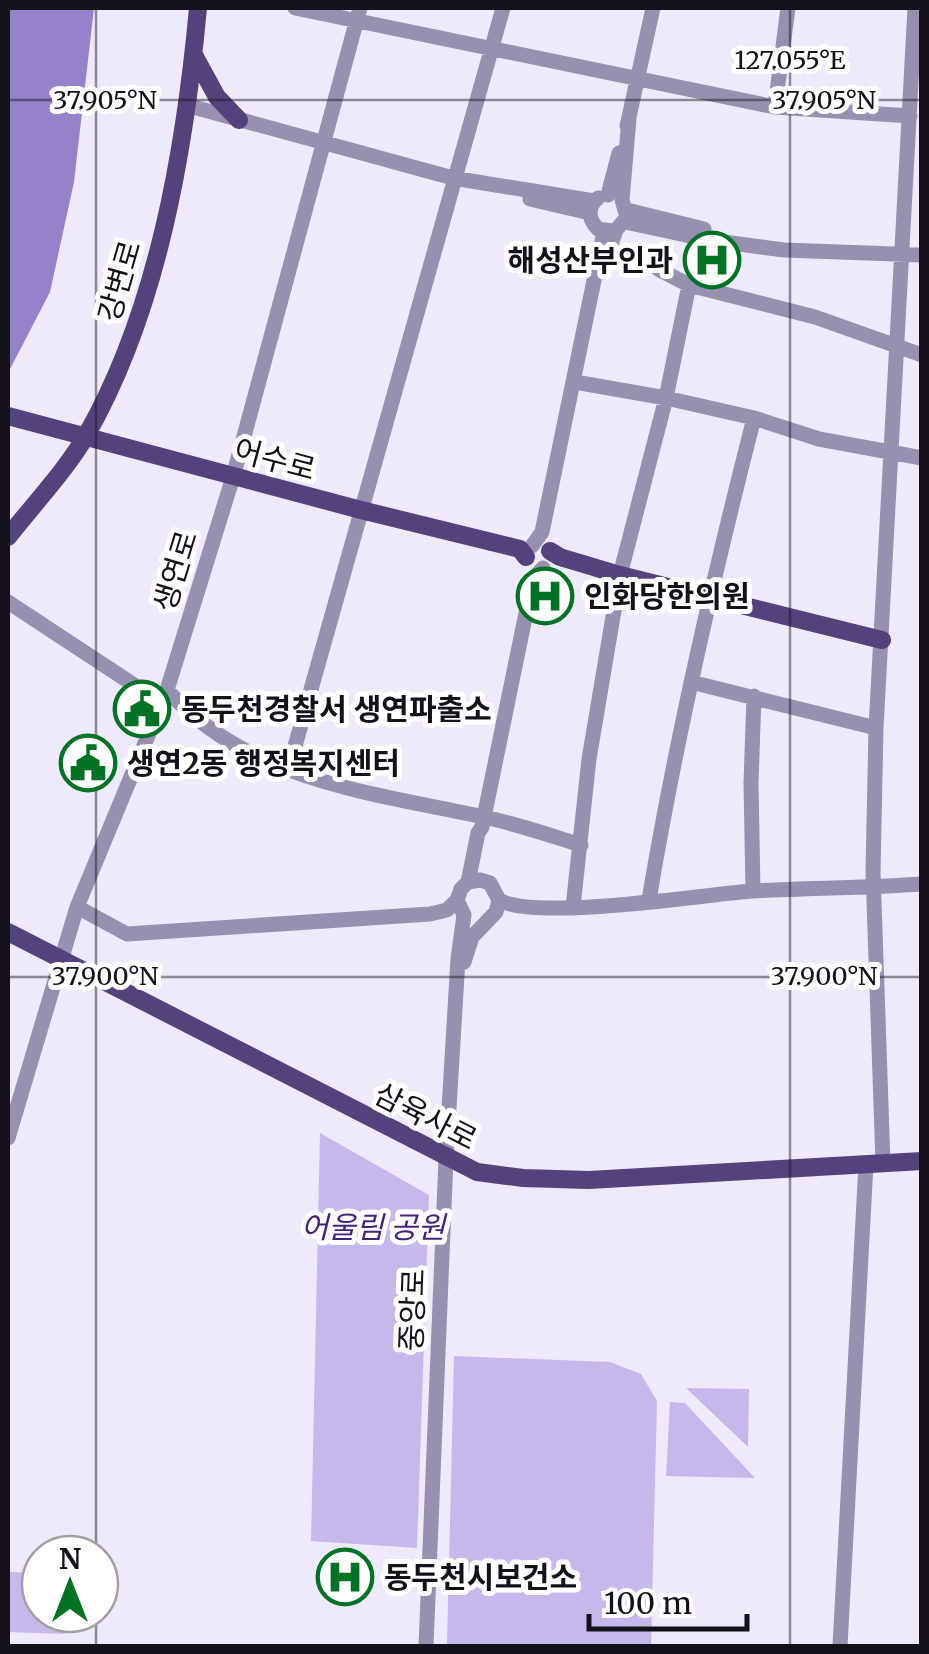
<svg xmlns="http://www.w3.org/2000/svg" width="929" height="1654" viewBox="0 0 929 1654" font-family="Merriweather,'Noto Sans KR',serif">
	<rect width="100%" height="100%" fill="#eeeafb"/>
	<path fill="#c5b8eb" d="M 320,1133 L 429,1195 L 417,1548 L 311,1541 Z
		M 454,1356 L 610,1362 L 641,1374 L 657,1401 L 651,1646 L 447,1646 Z
		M 686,1388 L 749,1389 L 748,1447 Z
		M 670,1402 L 685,1403 L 755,1478 L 666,1476 Z
		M 8,1572 L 40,1573 L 40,1614 L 65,1614 L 65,1634 L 8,1632 Z"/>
	<path fill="#9681cb" d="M 8,8 L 94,8 L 74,182 L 50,292 L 8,373 Z"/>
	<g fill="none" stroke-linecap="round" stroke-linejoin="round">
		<path stroke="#9890b1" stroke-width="15" d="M 295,8 L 775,107 L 910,116
			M 186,105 L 453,178 L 594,201
			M 775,107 L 788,8
			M 627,126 L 653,8
			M 608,195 L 619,153
			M 598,198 C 587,207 588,219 598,229 L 612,231
			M 530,199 L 590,213
			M 627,210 L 704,229
			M 625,222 L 709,240 L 784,250 L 922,255
			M 607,257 L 616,230 L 627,217 L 622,200 L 629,119
			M 658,269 L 689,285 L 815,317 L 922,355
			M 575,382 L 666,398 L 754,418 L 819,439 L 922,458
			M 532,546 L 542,532 L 604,232
			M 8,602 L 163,704
			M 691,682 L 876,728
			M 167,690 C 248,781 373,793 484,817 C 517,824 549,835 581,845
			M 288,771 L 503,8
			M 753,891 L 751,783 L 754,696
			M 499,900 C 536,921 701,895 752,891 C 808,888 865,888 922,884
			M 649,900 C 676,738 713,578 754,418
			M 77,907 L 127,934 L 430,914 L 447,910 L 457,900
			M 573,907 L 589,759 L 620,575 L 666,398 L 689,285
			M 464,962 L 472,937 L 496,912 L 499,900 L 490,883 L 480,880 L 468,882
			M 8,1138 L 77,907 L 167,690 L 233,477 L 360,8
			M 883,1163 L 873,872 L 876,728 L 915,8
			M 426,1646 L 446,1158 L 458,959 L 464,915 L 457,900 L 461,889 L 468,882 L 478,833 L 482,827 L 533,579 L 543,568
			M 840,1646 L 866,1164"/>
		<path stroke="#54427c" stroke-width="18" d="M 194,55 L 217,97 L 239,120
			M 8,416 L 361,510 L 520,549 L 526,557
			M 8,537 C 33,505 67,469 87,434 C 158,309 185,149 198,8
			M 550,551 L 560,557 L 620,575 L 882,640
			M 8,932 L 477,1172 L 523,1178 L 589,1180 L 922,1161"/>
	</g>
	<path fill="none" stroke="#13111a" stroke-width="2.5" stroke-opacity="0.45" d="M 96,8 L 96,1554M 790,8 L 790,1646M 8,100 L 922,100M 8,977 L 922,977M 96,1614 L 96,1646"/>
	<defs>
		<g id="hospital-ring" transform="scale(2.875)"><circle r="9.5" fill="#fff" stroke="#027225" stroke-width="1.5"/><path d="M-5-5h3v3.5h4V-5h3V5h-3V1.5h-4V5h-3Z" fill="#027225"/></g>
		<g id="civic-ring" transform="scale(2.875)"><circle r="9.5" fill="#fff" stroke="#027225" stroke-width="1.5"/><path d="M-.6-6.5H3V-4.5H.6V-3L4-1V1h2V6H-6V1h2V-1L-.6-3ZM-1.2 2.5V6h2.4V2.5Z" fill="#027225"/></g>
	</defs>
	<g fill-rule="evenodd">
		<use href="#hospital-ring" x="712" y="260"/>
		<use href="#hospital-ring" x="545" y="596"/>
		<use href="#civic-ring" x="142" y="709"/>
		<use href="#civic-ring" x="88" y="763"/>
		<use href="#hospital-ring" x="345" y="1577"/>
	</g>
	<g text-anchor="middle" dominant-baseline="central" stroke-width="10" stroke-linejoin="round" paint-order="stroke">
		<g font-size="30" font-weight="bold" fill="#13111a" stroke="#fff" text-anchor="start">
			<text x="673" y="260" text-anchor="end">해성산부인과</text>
			<text x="584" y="596">인화당한의원</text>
			<text x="181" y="709">동두천경찰서 생연파출소</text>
			<text x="127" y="763">생연2동 행정복지센터</text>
			<text x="384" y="1577">동두천시보건소</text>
		</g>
		<g font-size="30" fill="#13111a" stroke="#fff">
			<text transform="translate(119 281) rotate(-74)">강변로</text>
			<text transform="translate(275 459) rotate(15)">어수로</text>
			<text transform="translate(175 571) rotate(-73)">생연로</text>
			<text transform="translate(426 1116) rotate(27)">삼육사로</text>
			<text transform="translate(412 1310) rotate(-88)">중앙로</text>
		</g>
		<g font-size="30" font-style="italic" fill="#45227a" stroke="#fff">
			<text x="373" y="1227">어울림 공원</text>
		</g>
	</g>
	<g font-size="25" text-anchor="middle" fill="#13111a" stroke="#fff" stroke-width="10" stroke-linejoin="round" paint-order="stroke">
		<text x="790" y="69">127.055°E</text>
		<text x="105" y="109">37.905°N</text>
		<text x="824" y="109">37.905°N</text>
		<text x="105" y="985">37.900°N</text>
		<text x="824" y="985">37.900°N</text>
	</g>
	<rect width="929" height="1654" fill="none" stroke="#13111a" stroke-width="20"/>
	<g transform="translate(70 1584)"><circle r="48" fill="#ffffff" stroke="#a1a0a3" stroke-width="2.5"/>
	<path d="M0-8L18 38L0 25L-18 38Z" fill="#027225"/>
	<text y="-15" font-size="28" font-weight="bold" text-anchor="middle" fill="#13111a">N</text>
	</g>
	<path d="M589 1614v15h158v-15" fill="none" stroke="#13111a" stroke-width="5"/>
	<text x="604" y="1614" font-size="30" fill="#13111a" stroke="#ffffff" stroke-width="8" paint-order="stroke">100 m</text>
</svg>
